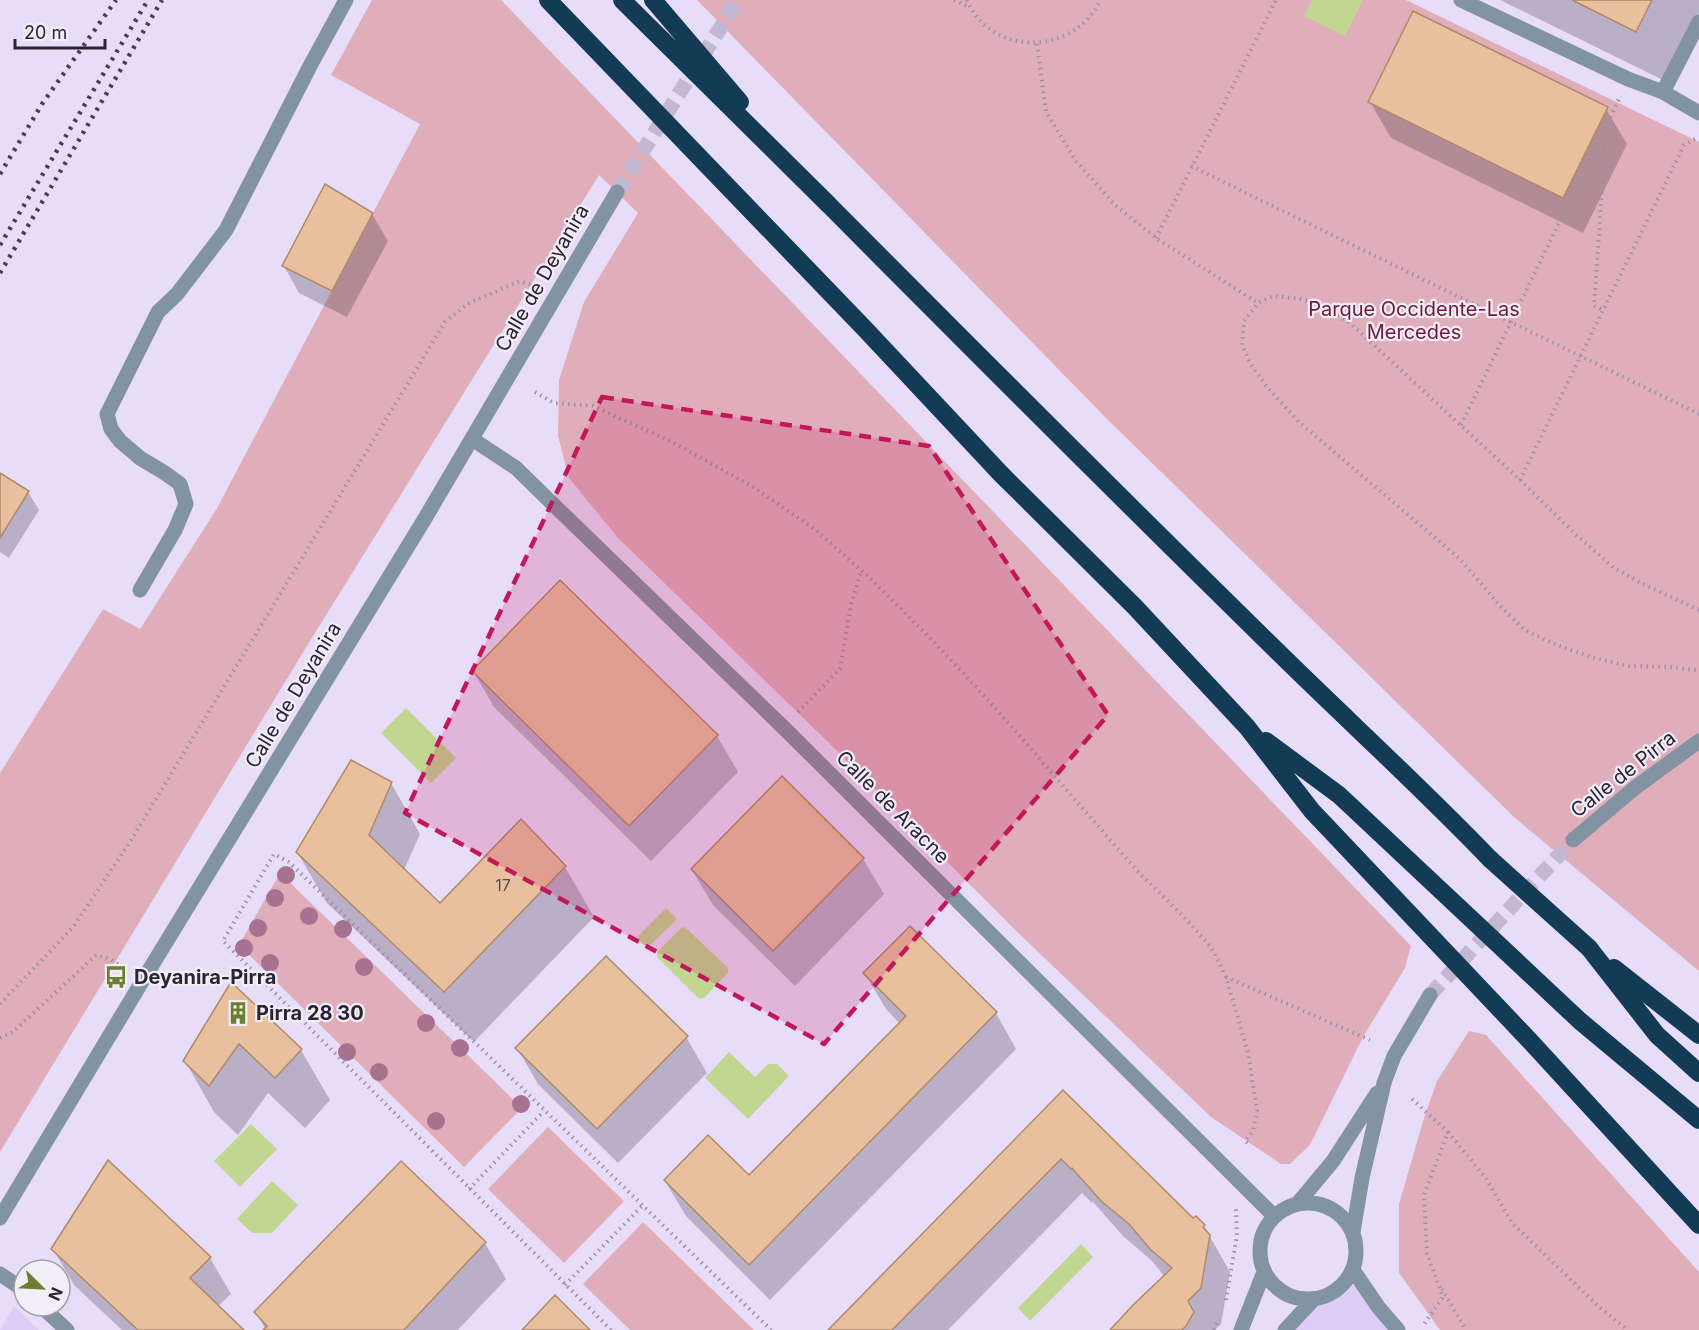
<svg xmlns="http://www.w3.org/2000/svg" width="1699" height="1330" viewBox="0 0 1699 1330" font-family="Inter,sans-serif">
	<rect width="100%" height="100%" fill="#e8ddf9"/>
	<path fill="#ddcdf7" d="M 1353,1270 L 1398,1330 L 1285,1330 L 1314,1299 L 1331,1293 L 1344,1283 Z
		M 14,1306 L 39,1330 L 0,1330 Z"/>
	<path fill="#e0aeba" d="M 372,0 L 501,0 L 1411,946 L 1405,968 L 1363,1037 L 1310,1145 L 1290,1164 L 1281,1164 L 1211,1117 L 1013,928 L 828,742 L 618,538 L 569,478 L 558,436 L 559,380 L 584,302 L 638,213 L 599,175 L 302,654 L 0,1152 L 0,773 L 103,609 L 140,629 L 216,510 L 420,124 L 331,75 Z
		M 697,0 L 1406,0 L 1699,142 L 1699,971 L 1515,818 L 1108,420 Z
		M 280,873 L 522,1108 L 464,1167 L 239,945 Z
		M 1469,1031 L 1486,1035 L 1699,1272 L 1699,1330 L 1440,1330 L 1399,1273 L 1399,1204 L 1424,1118 L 1437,1081 Z
		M 548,1127 L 624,1201 L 564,1263 L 488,1189 Z
		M 643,1222 L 754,1330 L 630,1330 L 583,1284 Z"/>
	<path fill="#c1d691" d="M 1312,0 L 1363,0 L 1345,36 L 1304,16 Z
		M 406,708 L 456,758 L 431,783 L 381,733 Z
		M 666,908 L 677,919 L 647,948 L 637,937 Z
		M 682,927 L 686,928 L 728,968 L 728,973 L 704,998 L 699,999 L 657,957 L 657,952 Z
		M 729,1052 L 755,1077 L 768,1064 L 777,1064 L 789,1076 L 748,1119 L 705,1078 Z
		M 251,1124 L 277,1149 L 240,1187 L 214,1161 Z
		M 272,1181 L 298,1205 L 272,1233 L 252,1233 L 237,1219 Z
		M 1081,1244 L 1093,1257 L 1030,1321 L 1018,1308 Z"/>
	<path fill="#0003" d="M 1500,0 L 1699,0 L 1699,13 L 1665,81 Z
		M 1370,102 L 1606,109 L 1627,144 L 1583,233 L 1391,138 Z
		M 372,214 L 388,241 L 347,317 L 299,293 L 284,266 Z
		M 0,475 L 28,492 L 39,510 L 9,558 L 0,552 Z
		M 560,582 L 717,736 L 738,772 L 651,861 L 494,707 L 473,671 Z
		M 391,783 L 420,834 L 404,870 L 440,905 L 521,821 L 565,867 L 594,917 L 474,1042 L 327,903 L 297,852 Z
		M 863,859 L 884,894 L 795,986 L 713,905 L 692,870 Z
		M 865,974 L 996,1013 L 1016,1049 L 770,1300 L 686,1216 L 665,1181 L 749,1177 L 900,1024 L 886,1009 Z
		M 232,984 L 301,1050 L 330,1100 L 305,1128 L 268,1093 L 238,1135 L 214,1112 L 185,1061 Z
		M 686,1037 L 707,1073 L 618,1163 L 538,1084 L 517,1048 Z
		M 1063,1092 L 1193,1220 L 1204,1226 L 1230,1272 L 1221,1324 L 1215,1330 L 1112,1330 L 1165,1277 L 1151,1260 L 1123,1236 L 1093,1202 L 1092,1203 L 1082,1193 L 948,1330 L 830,1330 Z
		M 108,1162 L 210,1258 L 231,1294 L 217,1307 L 242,1330 L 122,1330 L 74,1285 L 53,1249 Z
		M 401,1163 L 485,1243 L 506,1279 L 458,1330 L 266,1330 L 256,1312 Z"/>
	<path fill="#e8c09e" stroke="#af8969" stroke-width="1.5" d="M 1572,0 L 1652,0 L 1636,32 Z
		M 1413,11 L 1608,107 L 1563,198 L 1368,102 Z
		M 325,184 L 373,213 L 332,291 L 282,266 Z
		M 0,473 L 29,491 L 0,538 Z
		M 560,580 L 718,735 L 629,826 L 472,671 Z
		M 351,760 L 392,782 L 369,835 L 440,903 L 521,819 L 566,866 L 444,992 L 296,852 Z
		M 782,776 L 864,858 L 773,951 L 691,869 Z
		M 910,926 L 997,1012 L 749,1265 L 664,1180 L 708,1135 L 749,1175 L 906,1016 L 863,973 Z
		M 606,956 L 688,1036 L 597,1129 L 515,1048 Z
		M 231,982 L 302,1049 L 275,1078 L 239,1044 L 209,1086 L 183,1061 Z
		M 1063,1090 L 1193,1218 L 1196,1216 L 1205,1225 L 1203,1227 L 1210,1235 L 1201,1288 L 1188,1301 L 1194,1312 L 1186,1326 L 1182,1330 L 1110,1330 L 1133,1305 L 1172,1268 L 1150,1249 L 1129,1224 L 1101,1201 L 1072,1168 L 1071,1169 L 1061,1159 L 892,1330 L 828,1330 Z
		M 108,1160 L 211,1257 L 190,1278 L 244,1330 L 138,1330 L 51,1249 Z
		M 401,1161 L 486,1242 L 404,1330 L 263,1330 L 267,1326 L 254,1312 Z
		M 555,1295 L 590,1330 L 522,1330 Z"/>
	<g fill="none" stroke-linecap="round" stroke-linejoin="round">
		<path stroke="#c2b8d2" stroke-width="15" stroke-dasharray="15 8" stroke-linecap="butt" d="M 617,192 L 738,0
			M 1430,995 L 1573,840"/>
		<path stroke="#9a90a8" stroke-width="4" stroke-dasharray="1.5 4.5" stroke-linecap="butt" d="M 954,0 L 969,7
			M 967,0 C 984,42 1036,54 1073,31 C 1084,24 1095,13 1100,0
			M 1037,44 L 1046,112 L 1076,161 L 1115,205 L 1156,238 L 1258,303
			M 1598,143 L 1605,146 L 1594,306 L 1603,310
			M 1191,166 L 1699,414
			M 1156,238 L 1276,0
			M 535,392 L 554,403 L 593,406 L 672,442 L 750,485 L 816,530 L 872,580 L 933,641 L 998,711 L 1139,873 L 1183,916 L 1211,947 L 1226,977 L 1248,1053 L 1257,1110 L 1253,1131 L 1245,1141 L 1251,1146
			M 1461,425 L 1619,99
			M 1520,480 L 1684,145 L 1699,137
			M 1699,610 L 1643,584 L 1614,568 L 1574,533 L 1520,480 L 1351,324 L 1328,308 L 1302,299 L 1273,296 L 1258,303 L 1244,321 L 1242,345 L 1250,363 L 1267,387 L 1299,422 L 1460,559 L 1501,607 L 1525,630 L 1552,643 L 1591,657 L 1629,666 L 1673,667 L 1699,671
			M 798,712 L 840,669 L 851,605 L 861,571
			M 1226,977 L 1370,1040
			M 0,1004 L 74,926 L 128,845 L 445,322 L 467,304 L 520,281 L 537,287
			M 0,1038 L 13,1032 L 96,955 L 110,959 L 124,968
			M 1412,1099 L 1448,1132 L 1424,1195 L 1427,1254 L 1443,1297 L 1422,1327
			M 1448,1132 L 1485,1177 L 1512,1223 L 1599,1307 L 1628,1330
			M 469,1189 L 544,1111
			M 565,1285 L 642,1206
			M 1442,1289 L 1466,1330
			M 1226,1300 L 1237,1235 L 1236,1209
			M 611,1330 L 223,941 L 274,854 L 289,862 L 771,1330
			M 1214,1330 L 1218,1321"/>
		<path stroke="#8293a1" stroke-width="15" d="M 140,590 L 175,530 L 186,504 L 180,484 L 165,473 L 140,458 L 120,441 L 111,429 L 107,414 L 158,312 L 177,294 L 226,230 L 310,66 L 346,0
			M 0,1274 L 24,1290
			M 41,1306 L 67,1330"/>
		<path stroke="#8293a1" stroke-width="15" d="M 1461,0 L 1628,79 L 1663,92 L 1699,113
			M 1663,92 L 1699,22
			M 472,439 L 516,468 L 560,511 L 784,728 L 1274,1216
			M 1573,840 L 1636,787 L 1699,741
			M1260 1251a48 48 0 1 1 96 0a48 48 0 1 1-96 0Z
			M 1298,1203 L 1333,1161 L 1377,1093
			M 0,1218 L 143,980 L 424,520 L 617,192
			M 1353,1232 L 1362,1178 L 1384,1083 L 1394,1056 L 1430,995
			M 1353,1270 L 1379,1308 L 1398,1330
			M 1241,1330 L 1264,1272
			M 1285,1330 L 1314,1299"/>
		<path stroke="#133b56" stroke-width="18" d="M 548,0 L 865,329 L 1001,474 L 1135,607 L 1247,727 L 1312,811 L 1530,1041 L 1699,1225
			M 828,204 C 976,353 1125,502 1276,650 C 1347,720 1421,787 1490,859
			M 1266,741 L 1339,795 L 1580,1021 L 1699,1120
			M 1589,948 L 1657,1035 L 1699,1073
			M 1614,968 L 1699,1035"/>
		<path stroke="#463e51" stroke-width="4.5" stroke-dasharray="3 6" stroke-linecap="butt" d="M 0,174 L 42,104 L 116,0
			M 0,245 L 148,0
			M 0,273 L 162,0"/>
		<path stroke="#133b56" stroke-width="18" d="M 622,0 L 828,204
			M 653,0 L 740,102
			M 1490,859 L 1589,948"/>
	</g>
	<g fill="#a77190">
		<circle cx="286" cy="875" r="9"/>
		<circle cx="275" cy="898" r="9"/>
		<circle cx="309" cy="916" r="9"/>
		<circle cx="258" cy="928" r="9"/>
		<circle cx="343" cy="929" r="9"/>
		<circle cx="244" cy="948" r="9"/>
		<circle cx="270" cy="963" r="9"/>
		<circle cx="364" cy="967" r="9"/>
		<circle cx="324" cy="1013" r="9"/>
		<circle cx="426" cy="1023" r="9"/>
		<circle cx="460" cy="1048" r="9"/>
		<circle cx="347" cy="1052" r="9"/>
		<circle cx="379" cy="1072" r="9"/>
		<circle cx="521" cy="1104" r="9"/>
		<circle cx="436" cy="1121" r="9"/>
	</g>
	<path fill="#c2185b" fill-opacity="0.2" stroke="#c2185b" stroke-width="4.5" stroke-dasharray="12 8" stroke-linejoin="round" d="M 602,397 L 929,446 L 1108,715 L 824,1044 L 405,813 Z"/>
	<defs>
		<g id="bus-bare" transform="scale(1.8)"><path d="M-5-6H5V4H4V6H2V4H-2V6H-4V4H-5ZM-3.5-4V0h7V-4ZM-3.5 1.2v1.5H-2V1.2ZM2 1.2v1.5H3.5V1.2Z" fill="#6a7f2f" stroke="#f2eef8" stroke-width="2.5" paint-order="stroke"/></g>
		<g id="building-bare" transform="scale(1.8)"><path d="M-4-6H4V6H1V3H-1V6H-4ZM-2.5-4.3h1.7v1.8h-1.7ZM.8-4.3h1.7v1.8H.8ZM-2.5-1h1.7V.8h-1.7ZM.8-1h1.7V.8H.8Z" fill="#6a7f2f" stroke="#f2eef8" stroke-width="2.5" paint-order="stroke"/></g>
	</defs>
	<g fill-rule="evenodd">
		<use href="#bus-bare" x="116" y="977"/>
		<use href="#building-bare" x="238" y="1013"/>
	</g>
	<g text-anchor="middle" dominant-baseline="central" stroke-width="4.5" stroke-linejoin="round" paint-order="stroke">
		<g font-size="16" fill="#5a4a4e">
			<text x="503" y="885">17</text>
		</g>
		<g font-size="20" fill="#2a2334" stroke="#f2eef8">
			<text transform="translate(542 278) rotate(-60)">Calle de Deyanira</text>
			<text transform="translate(293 695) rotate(-59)">Calle de Deyanira</text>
			<text transform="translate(1623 774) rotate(-38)">Calle de Pirra</text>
			<text transform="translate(893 807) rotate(45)">Calle de Aracne</text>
		</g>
		<g font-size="20" fill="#71193b" stroke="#f2eef8">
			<text x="1414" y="309">Parque Occidente-Las<tspan x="1414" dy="23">Mercedes</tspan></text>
		</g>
		<g font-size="20" font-weight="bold" fill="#2a2334" stroke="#f2eef8" text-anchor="start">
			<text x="134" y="977">Deyanira-Pirra</text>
			<text x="256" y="1013">Pirra 28 30</text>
		</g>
	</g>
	<g transform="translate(42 1288) rotate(114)"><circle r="28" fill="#f2eef8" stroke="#a29daa" stroke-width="1.5"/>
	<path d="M0-4.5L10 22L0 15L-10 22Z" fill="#6a7f2f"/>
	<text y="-9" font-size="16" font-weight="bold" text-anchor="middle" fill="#2a2334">N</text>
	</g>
	<path d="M15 39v9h90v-9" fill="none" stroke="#2a2334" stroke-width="3"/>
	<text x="24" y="39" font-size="18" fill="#2a2334" stroke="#f2eef8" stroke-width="4.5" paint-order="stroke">20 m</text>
</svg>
